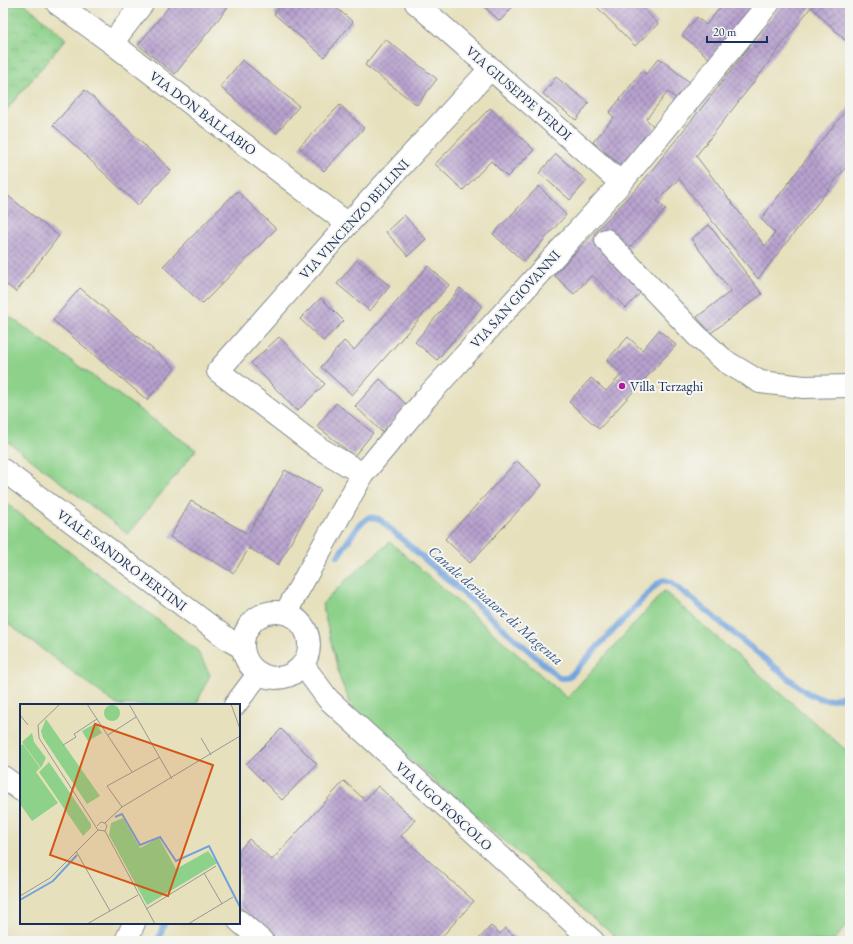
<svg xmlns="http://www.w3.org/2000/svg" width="853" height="944" viewBox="0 0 853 944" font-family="'EB Garamond',serif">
	<defs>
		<pattern id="park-crowns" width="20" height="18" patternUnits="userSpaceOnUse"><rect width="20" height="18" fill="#8dd18a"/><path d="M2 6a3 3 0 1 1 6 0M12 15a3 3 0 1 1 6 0" fill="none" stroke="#72aa74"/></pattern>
		<pattern id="building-cross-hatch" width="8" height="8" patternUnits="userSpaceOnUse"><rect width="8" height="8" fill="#b7a1cd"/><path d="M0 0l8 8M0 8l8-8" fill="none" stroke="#9484aa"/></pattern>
	</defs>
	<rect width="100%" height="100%" fill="#f6f6f2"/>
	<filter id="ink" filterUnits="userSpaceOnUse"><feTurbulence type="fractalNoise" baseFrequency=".025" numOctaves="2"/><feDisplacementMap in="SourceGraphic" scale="8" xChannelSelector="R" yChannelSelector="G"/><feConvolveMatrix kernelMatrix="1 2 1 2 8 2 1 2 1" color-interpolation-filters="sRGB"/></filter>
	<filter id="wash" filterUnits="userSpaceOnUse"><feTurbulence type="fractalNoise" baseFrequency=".012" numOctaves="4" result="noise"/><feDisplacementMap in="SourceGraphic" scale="16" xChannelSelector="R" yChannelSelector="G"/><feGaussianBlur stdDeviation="0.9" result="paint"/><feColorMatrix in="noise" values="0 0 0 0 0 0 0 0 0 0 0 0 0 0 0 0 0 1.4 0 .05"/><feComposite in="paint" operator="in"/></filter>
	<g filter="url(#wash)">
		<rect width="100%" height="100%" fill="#e6e0bc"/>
		<path fill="#8dd18a" stroke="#548074" d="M 3,312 L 196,450 L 128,534 L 3,438 Z
			M 3,501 L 197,650 L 210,675 L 196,705 L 117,705 L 3,620 Z
			M 390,542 L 567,698 L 664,591 L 847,751 L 850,748 L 850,921 L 834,941 L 620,941 L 354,711 L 340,679 L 322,604 L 346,580 Z"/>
		<path fill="url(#park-crowns)" stroke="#548074" d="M 3,3 L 24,3 L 66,39 L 3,114 Z"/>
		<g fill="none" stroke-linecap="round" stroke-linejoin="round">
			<path stroke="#70a2db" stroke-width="6" d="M 338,556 L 358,526 L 369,517 L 379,519 L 560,678 L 567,678 L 572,674 L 658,583 L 663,580 L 671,582 L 803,690 C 820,701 831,703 850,693
				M 158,941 L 164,923"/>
		</g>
		<g id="blocks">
			<path fill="url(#building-cross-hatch)" d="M 172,3 L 231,3 L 175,74 L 138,45 Z
				M 283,3 L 331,3 L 353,22 L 324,57 L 274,14 Z
				M 480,3 L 516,3 L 500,21 Z
				M 593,3 L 638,3 L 658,24 L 635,46 Z
				M 724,3 L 756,3 L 710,59 L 682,35 L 697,17 L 706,25 Z
				M 782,3 L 845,3 L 850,8 L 850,37 L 846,41 L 811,7 L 750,87 L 696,156 L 765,246 L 775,233 L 761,219 L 812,152 L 850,106 L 850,162 L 758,279 L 679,179 L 657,201 L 666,209 L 627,250 L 645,288 L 626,308 L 592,275 L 574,294 L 554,275 L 640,185 L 730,72 Z
				M 385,39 L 437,79 L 417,105 L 365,65 Z
				M 659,58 L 692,84 L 679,101 L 668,92 L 646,119 L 655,128 L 624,168 L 593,142 L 614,117 L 609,113 L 642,71 L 646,74 Z
				M 242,60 L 299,106 L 277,133 L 220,87 Z
				M 556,77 L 589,103 L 576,120 L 543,94 Z
				M 85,90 L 171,170 L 138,205 L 53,125 Z
				M 340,105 L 364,128 L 324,171 L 299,147 Z
				M 490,108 L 534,150 L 507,177 L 491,161 L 463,190 L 435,164 Z
				M 556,154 L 587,181 L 570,200 L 539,173 Z
				M 539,186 L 566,215 L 524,262 L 493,234 Z
				M 237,191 L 276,229 L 202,304 L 163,266 Z
				M 3,192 L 59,236 L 16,292 L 3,282 Z
				M 404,215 L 426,239 L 408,256 L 386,232 Z
				M 709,225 L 762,294 L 711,333 L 697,317 L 731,291 L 691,239 Z
				M 357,260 L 390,286 L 370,311 L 337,284 Z
				M 428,266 L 449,285 L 352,395 L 321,367 L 344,341 L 354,350 Z
				M 80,288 L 175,368 L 147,400 L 53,320 Z
				M 460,288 L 482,306 L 437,360 L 415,342 Z
				M 321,298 L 344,321 L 323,341 L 300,319 Z
				M 659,330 L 676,345 L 599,429 L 569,402 L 591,378 L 606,391 L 622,374 L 607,360 L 628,337 L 642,350 Z
				M 279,337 L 325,384 L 297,411 L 251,363 Z
				M 380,379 L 407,405 L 382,432 L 355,406 Z
				M 336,403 L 373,433 L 354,456 L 317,426 Z
				M 517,461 L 542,485 L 470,563 L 445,539 Z
				M 285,470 L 321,490 L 278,565 L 249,548 L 234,573 L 170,537 L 191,501 L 248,534 Z
				M 281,729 L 317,764 L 282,800 L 246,764 Z
				M 344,781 L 365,800 L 378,786 L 415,820 L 401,836 L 474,901 L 438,941 L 278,941 L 239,906 L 239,851 L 249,839 L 272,860 Z
				M 491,926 L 500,934 L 505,928 L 520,941 L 477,941 Z"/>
		</g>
	</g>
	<g filter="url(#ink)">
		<use href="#blocks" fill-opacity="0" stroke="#80888d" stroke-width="1"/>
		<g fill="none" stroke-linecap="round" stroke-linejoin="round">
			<g stroke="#80888d" stroke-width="24">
				<path id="minor" d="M 57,3 L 112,43 L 348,224
					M 416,3 L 621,183
					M 112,43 L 143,3
					M 606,240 L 697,336 L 725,361 L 760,382 L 804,387 L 850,386
					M 363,474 L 319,448 L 218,371 L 348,224 L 491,68
					M 286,612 L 363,474 L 426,398 L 621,183 L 769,3
					M 235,705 L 259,673
					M 3,777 L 21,790
					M 239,921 L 262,941
					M 126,941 L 134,923"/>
			</g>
			<g stroke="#80888d" stroke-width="24">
				<path id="major" d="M 3,470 L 229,640 L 243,648
					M243 645a33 33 0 1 1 66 0a33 33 0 1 1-66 0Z
					M 303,665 L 328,699 L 593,941"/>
			</g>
			<use href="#minor" stroke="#fff" stroke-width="22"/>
			<use href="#major" stroke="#fff" stroke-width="22"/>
		</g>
	</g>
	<circle fill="#b5179e" stroke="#f6f6f2" stroke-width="1.5" cx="622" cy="386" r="4"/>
	<g text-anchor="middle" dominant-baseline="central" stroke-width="4" stroke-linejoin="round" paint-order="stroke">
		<g font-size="14" fill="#1b2f5e" stroke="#f6f6f2">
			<text transform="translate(519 93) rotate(41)">VIA GIUSEPPE VERDI</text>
			<text transform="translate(203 113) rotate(37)">VIA DON BALLABIO</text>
			<text transform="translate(354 219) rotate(-48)">VIA VINCENZO BELLINI</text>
			<text transform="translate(515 299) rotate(-48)">VIA SAN GIOVANNI</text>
			<text transform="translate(122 560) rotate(37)">VIALE SANDRO PERTINI</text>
			<text transform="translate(444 806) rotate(42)">VIA UGO FOSCOLO</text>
		</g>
		<g font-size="14" fill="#1b2f5e" stroke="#f6f6f2" text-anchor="start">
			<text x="630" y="386">Villa Terzaghi</text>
		</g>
		<g font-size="15" font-style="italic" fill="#39578a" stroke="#f6f6f2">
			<text transform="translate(496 605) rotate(41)">Canale derivatore di Magenta</text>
		</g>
	</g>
	<g transform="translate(20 704)">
		<rect width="220" height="220" fill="#e6e0bc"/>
		<path d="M84 9a8 8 0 1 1 16 0a8 8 0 1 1-16 0ZM 26,15 L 80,92 L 67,100 L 23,34 L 21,27 ZM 12,29 L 14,38 L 26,54 L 21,64 L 2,38 ZM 29,58 L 71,120 L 71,124 L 63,132 L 19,68 ZM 103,114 L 120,144 L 139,134 L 156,165 L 188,147 L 197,159 L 127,201 L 89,131 L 91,119 Z" fill="#8dd18a"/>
		<path d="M 3,40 L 20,64 L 16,68 L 38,99 L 12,117 L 0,100 L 0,42 Z" fill="#8dd18a"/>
		<path d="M 76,19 L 82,29 L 68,37 L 62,27 Z" fill="#8dd18a"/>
		<path fill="none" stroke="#70a2db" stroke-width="2" d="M 95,113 L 102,110 L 120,141 L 140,133 L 156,157 L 189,142 L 220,203M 0,196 L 33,177 L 57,151"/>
		<path fill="none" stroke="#959996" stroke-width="1" d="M 40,0 L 18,21 L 19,34 L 78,126 L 85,127M 67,0 L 112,68M 109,0 L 152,75M 211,0 L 220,25M 0,11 L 8,21M 88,31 L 116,13M 181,34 L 191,51M 43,41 L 56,33 L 54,30 L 77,15M 102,103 L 87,82 L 140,53M 85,119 L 102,103 L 220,32M 77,122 L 81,118 L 85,119 L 87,122 L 85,127M 85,127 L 135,220M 56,147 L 90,207M 184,169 L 202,200M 0,192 L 30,174 L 78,126M 126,205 L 196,162M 67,220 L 118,191M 168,220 L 213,193"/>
		<path fill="#d45514" fill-opacity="0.15" stroke="#d45514" stroke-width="2" d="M 75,20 L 193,61 L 148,192 L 30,151 Z"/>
		<rect width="220" height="220" fill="none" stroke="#1b2f5e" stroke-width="2"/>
	</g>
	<rect width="853" height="944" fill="none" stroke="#f6f6f2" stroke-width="16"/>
	<path d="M707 36v6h60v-6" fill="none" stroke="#1b2f5e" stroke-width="2"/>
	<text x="713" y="36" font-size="12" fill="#1b2f5e" stroke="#f6f6f2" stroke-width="3" paint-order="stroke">20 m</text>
</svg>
